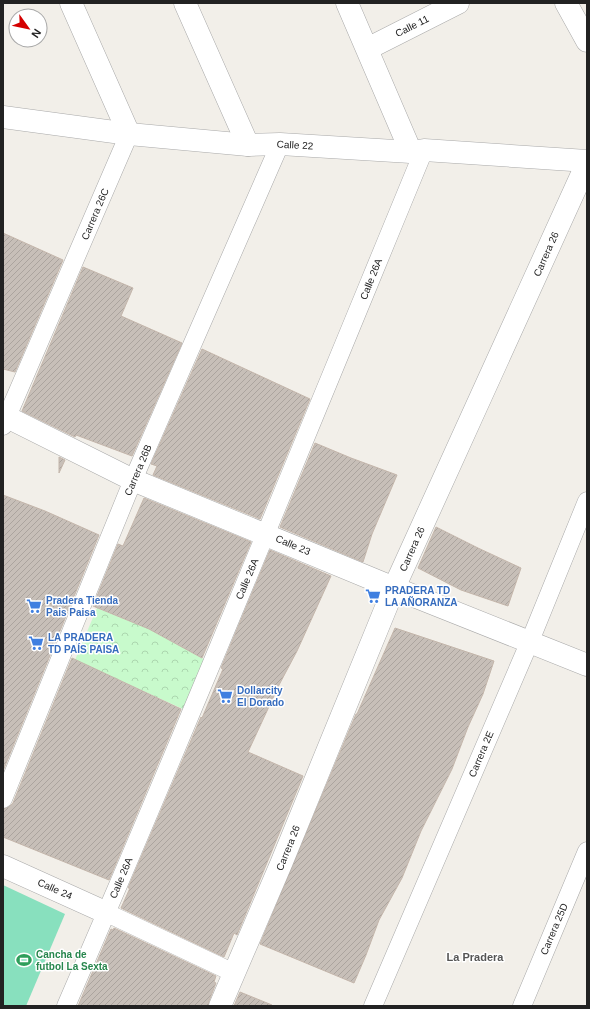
<svg xmlns="http://www.w3.org/2000/svg" width="590" height="1009" viewBox="0 0 590 1009" font-family="Arial,sans-serif">
	<defs>
		<pattern id="park-crowns" width="20" height="18" patternUnits="userSpaceOnUse"><rect width="20" height="18" fill="#c8facc"/><path d="M2 6a3 3 0 1 1 6 0M12 15a3 3 0 1 1 6 0" fill="none" stroke="#acd6af"/></pattern>
		<pattern id="building-hatch" width="6" height="6" patternUnits="userSpaceOnUse"><rect width="6" height="6" fill="#c7bfb8"/><path d="M-1 1l2-2M0 6l6-6M5 7l2-2" fill="none" stroke="#aba49e"/></pattern>
	</defs>
	<rect width="100%" height="100%" fill="#f2efe9"/>
	<path fill="url(#park-crowns)" d="M 97,608 L 149,629 L 209,662 L 185,710 L 75,660 Z"/>
	<path fill="#88e0be" d="M 3,885 L 65,914 L 26,1006 L 3,1006 Z"/>
	<path fill="url(#building-hatch)" stroke="#c4b6ab" d="M 3,233 L 63,260 L 15,372 L 3,369 Z
		M 83,267 L 133,288 L 121,316 L 182,343 L 132,456 L 76,435 L 75,437 L 22,411 Z
		M 202,349 L 310,399 L 260,519 L 153,475 L 157,466 L 151,464 Z
		M 315,443 L 351,458 L 397,475 L 372,534 L 363,562 L 280,527 Z
		M 59,457 L 65,460 L 59,473 Z
		M 3,495 L 45,511 L 99,535 L 3,771 Z
		M 144,498 L 251,542 L 202,658 L 149,629 L 93,606 L 118,544 L 123,546 Z
		M 436,527 L 478,548 L 521,568 L 508,606 L 461,590 L 418,568 Z
		M 270,550 L 331,576 L 297,651 L 279,685 L 248,752 L 303,776 L 237,935 L 234,933 L 224,957 L 121,908 L 130,888 L 128,888 L 201,717 L 202,718 L 223,669 L 221,668 Z
		M 395,628 L 494,661 L 483,694 L 468,727 L 452,769 L 421,831 L 402,878 L 379,920 L 366,955 L 354,983 L 260,944 L 356,714 L 357,714 Z
		M 72,658 L 181,709 L 109,880 L 3,837 L 3,809 L 9,807 L 13,803 Z
		M 114,928 L 216,976 L 214,982 L 216,983 L 209,1001 L 208,1006 L 78,1006 L 111,929 L 113,930 Z
		M 240,992 L 272,1005 L 271,1006 L 234,1006 Z"/>
	<g fill="none" stroke-linecap="round" stroke-linejoin="round">
		<g stroke="#a9a9a9" stroke-width="19">
			<path id="pedestrian" d="M 3,426 L 129,134
				M 3,799 L 133,480 L 280,144
				M 107,913 L 234,973
				M 66,1006 C 189,723 306,436 424,150
				M 373,1006 L 530,641 L 587,501
				M 522,1006 L 587,851"/>
		</g>
		<g stroke="#a9a9a9" stroke-width="23">
			<path id="minor" d="M 71,3 L 129,134
				M 185,3 L 248,145
				M 347,3 L 411,152
				M 566,3 L 587,41
				M 367,49 L 458,3
				M 3,415 L 133,480 L 394,588 L 587,665
				M 3,866 L 107,913
				M 220,1006 L 281,864 L 394,588 L 587,163"/>
		</g>
		<g stroke="#a9a9a9" stroke-width="23">
			<path id="tertiary" d="M 3,117 L 129,134 L 248,145 L 280,144 L 411,152 L 424,150 L 587,161"/>
		</g>
		<use href="#pedestrian" stroke="#fff" stroke-width="18"/>
		<use href="#minor" stroke="#fff" stroke-width="22"/>
		<use href="#tertiary" stroke="#fff" stroke-width="22"/>
	</g>
	<defs>
		<g id="supermarket-bare" transform="scale(1.2)"><path d="M-6-5.5h2.5l.6 2H6L4.5 2H-2.5L-4.4-4H-6ZM-1.5 3.2a1.3 1.3 0 1 0 .1 0ZM3 3.2a1.3 1.3 0 1 0 .1 0Z" fill="#3f7fe0" stroke="#fff" stroke-width="2.5" paint-order="stroke"/></g>
		<g id="stadium-bare" transform="scale(1.2)"><path d="M0-5a6.5 5 0 1 0 0 10a6.5 5 0 1 0 0-10ZM-3.5-1.8h7v3.6h-7Z" fill="#2e9e5b" stroke="#fff" stroke-width="2.5" paint-order="stroke"/></g>
	</defs>
	<g fill-rule="evenodd">
		<use href="#supermarket-bare" x="373" y="596"/>
		<use href="#supermarket-bare" x="34" y="606"/>
		<use href="#supermarket-bare" x="36" y="643"/>
		<use href="#supermarket-bare" x="225" y="696"/>
		<use href="#stadium-bare" x="24" y="960"/>
	</g>
	<g text-anchor="middle" dominant-baseline="central" stroke-width="3" stroke-linejoin="round" paint-order="stroke">
		<g font-size="10" fill="#222" stroke="#fff">
			<text transform="translate(412 26) rotate(-27)">Calle 11</text>
			<text transform="translate(295 145) rotate(3)">Calle 22</text>
			<text transform="translate(95 214) rotate(-67)">Carrera 26C</text>
			<text transform="translate(546 254) rotate(-66)">Carrera 26</text>
			<text transform="translate(371 279) rotate(-68)">Calle 26A</text>
			<text transform="translate(138 470) rotate(-67)">Carrera 26B</text>
			<text transform="translate(293 545) rotate(23)">Calle 23</text>
			<text transform="translate(412 549) rotate(-66)">Carrera 26</text>
			<text transform="translate(247 579) rotate(-67)">Calle 26A</text>
			<text transform="translate(481 754) rotate(-67)">Carrera 2E</text>
			<text transform="translate(288 848) rotate(-68)">Carrera 26</text>
			<text transform="translate(121 878) rotate(-67)">Calle 26A</text>
			<text transform="translate(55 889) rotate(24)">Calle 24</text>
			<text transform="translate(554 929) rotate(-67)">Carrera 25D</text>
		</g>
		<g font-size="10" font-weight="bold" fill="#366cbe" stroke="#fff" text-anchor="start">
			<text x="385" y="590">PRADERA TD<tspan x="385" dy="12">LA AÑORANZA</tspan></text>
			<text x="46" y="600">Pradera Tienda<tspan x="46" dy="12">Pais Paisa</tspan></text>
			<text x="48" y="637">LA PRADERA<tspan x="48" dy="12">TD PAÍS PAISA</tspan></text>
			<text x="237" y="690">Dollarcity<tspan x="237" dy="12">El Dorado</tspan></text>
		</g>
		<g font-size="10" font-weight="bold" fill="#27864d" stroke="#fff" text-anchor="start">
			<text x="36" y="954">Cancha de<tspan x="36" dy="12">futbol La Sexta</tspan></text>
		</g>
		<g font-size="11" font-weight="bold" fill="#555" stroke="#fff">
			<text x="475" y="957">La Pradera</text>
		</g>
	</g>
	<rect width="590" height="1009" fill="none" stroke="#222222" stroke-width="8"/>
	<g transform="translate(28 28) rotate(123)"><circle r="19" fill="#ffffff" stroke="#a7a7a7"/>
	<path d="M0-3L7 15L0 10L-7 15Z" fill="#d40000"/>
	<text y="-6" font-size="11" font-weight="bold" text-anchor="middle" fill="#222222">N</text>
	</g>
</svg>
